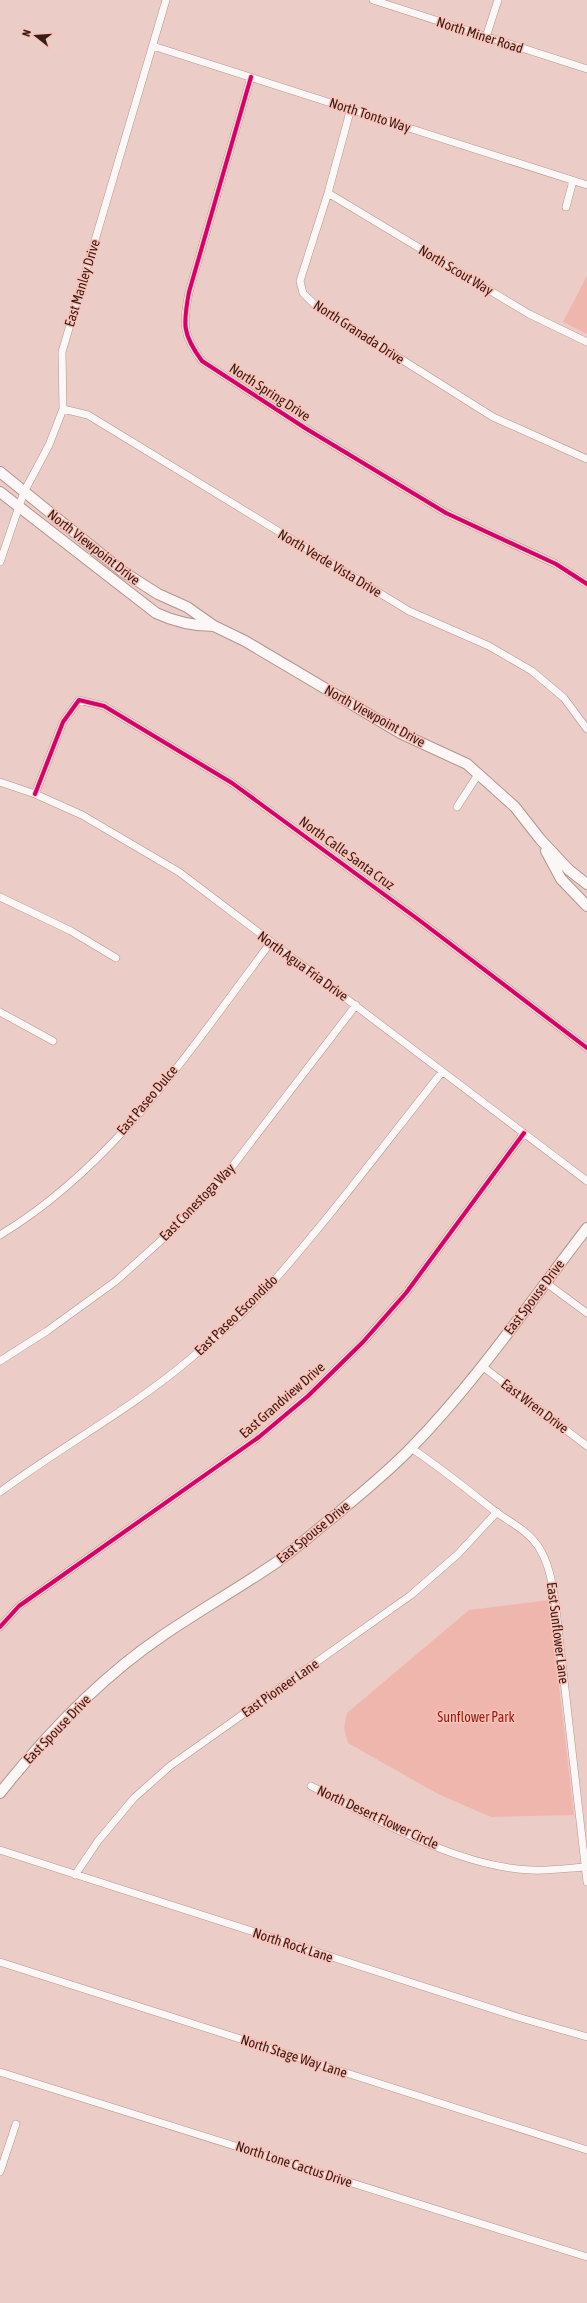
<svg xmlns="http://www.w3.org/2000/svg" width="587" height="2303" viewBox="0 0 587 2303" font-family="'Asap Condensed',sans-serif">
	<rect width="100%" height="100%" fill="#ecccc7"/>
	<path fill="#efb6ad" d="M 587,276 L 587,334 L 563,322 Z
		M 549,1600 L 574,1815 L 491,1817 L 438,1794 L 348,1743 L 344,1728 L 347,1713 L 469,1610 Z"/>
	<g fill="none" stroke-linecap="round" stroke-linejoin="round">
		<g stroke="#b09691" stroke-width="8">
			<path id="street" d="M 373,0 L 587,69
				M 486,37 L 498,0
				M 153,46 L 587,185
				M 251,77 L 189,292 C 183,324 182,334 202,361 L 305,428 L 446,513 L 556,564 L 587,584
				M 351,108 L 328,193 L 300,281 L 303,293 L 315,305 L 493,417 L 587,459
				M 328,193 L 529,314 L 587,342
				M 566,207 L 573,181
				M 63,409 L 88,415 L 409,611 L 489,646 L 532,671 L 564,698 L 587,729
				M 0,562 L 24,492 L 49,445 L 63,409 L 62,352 L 166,0
				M 0,782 L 35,794 L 82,815 L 179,872 L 587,1181
				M 35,794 L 63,722 L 79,700 L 104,706 L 232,783 L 419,920 L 587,1048
				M 457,807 L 479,773
				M 0,897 L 71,931 L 116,958
				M 0,1012 L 53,1041
				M 0,1235 C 115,1166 192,1047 271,942
				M 545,1282 L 587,1313
				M 0,1361 L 47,1331 L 116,1281 L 176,1227 L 228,1172 L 356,1005
				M 482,1366 L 587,1446
				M 411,1448 C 441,1468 468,1490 496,1512 C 511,1523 527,1530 538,1546 C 549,1563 552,1582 555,1601 L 587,1882
				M 0,1492 C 62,1446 131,1409 190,1359 C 214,1339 241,1316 263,1293 C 326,1223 383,1146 442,1072
				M 0,1627 L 19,1606 L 259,1437 L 308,1396 L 363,1342 L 406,1293 L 524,1133
				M 311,1786 C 376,1819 457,1867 531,1870 C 549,1871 568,1868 585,1867
				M 0,1850 L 521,2018 L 587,2037
				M 75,1875 L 98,1841 L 134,1798 L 170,1766 L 411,1595 L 458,1554 L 497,1512
				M 0,1962 L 587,2150
				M 0,2072 L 587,2257
				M 0,2172 L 16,2124"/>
		</g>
		<g stroke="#b09691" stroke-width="12">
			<path id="secondary" d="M 0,472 L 122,571 L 158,594 L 187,607 L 214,626 L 245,641 L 402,734 L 467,764 L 515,807 L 540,839 L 569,870 L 587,884
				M 0,492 L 156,613 C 175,622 192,626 214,626
				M 546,851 L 561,879 L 587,906
				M 0,1793 C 46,1735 100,1678 162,1636 C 200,1610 239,1588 277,1562 C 298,1547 318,1529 338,1513 C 363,1492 389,1471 412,1447 C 477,1380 530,1302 587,1228"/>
		</g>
		<use href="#street" stroke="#fcf7f7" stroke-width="7"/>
		<use href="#secondary" stroke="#fcf7f7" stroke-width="10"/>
		<g stroke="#fbc2b8" stroke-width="6">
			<path id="cycleway" d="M 251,77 L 189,292 C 183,324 182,334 202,361 L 305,428 L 446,513 L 556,564 L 587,584
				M 35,794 L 63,722 L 79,700 L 104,706 L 232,783 L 419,920 L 587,1048
				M 0,1627 L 19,1606 L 259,1437 L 308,1396 L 363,1342 L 406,1293 L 524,1133"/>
		</g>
		<use href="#cycleway" stroke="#d6006c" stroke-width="4"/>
	</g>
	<g text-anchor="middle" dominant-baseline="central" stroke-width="3" stroke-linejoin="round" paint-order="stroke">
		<g font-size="14" fill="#371d18" stroke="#fbc2b8">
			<text transform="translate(480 35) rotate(18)">North Miner Road</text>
			<text transform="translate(370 115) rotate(18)">North Tonto Way</text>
			<text transform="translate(456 270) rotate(31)">North Scout Way</text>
			<text transform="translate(82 283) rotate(-73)">East Manley Drive</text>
			<text transform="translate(359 332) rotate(33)">North Granada Drive</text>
			<text transform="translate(270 392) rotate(33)">North Spring Drive</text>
			<text transform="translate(94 547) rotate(38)">North Viewpoint Drive</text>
			<text transform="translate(330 563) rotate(31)">North Verde Vista Drive</text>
			<text transform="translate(375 716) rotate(29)">North Viewpoint Drive</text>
			<text transform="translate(347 853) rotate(36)">North Calle Santa Cruz</text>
			<text transform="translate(303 966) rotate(36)">North Agua Fria Drive</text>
			<text transform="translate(147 1100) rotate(-50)">East Paseo Dulce</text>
			<text transform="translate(197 1202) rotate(-46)">East Conestoga Way</text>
			<text transform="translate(534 1297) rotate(-53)">East Spouse Drive</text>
			<text transform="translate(236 1315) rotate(-44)">East Paseo Escondido</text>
			<text transform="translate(282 1400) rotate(-41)">East Grandview Drive</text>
			<text transform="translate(535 1406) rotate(37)">East Wren Drive</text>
			<text transform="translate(313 1532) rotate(-39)">East Spouse Drive</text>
			<text transform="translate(558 1633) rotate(83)">East Sunflower Lane</text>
			<text transform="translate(280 1688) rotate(-35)">East Pioneer Lane</text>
			<text transform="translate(57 1729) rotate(-46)">East Spouse Drive</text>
			<text transform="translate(378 1817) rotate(25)">North Desert Flower Circle</text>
			<text transform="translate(293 1945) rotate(18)">North Rock Lane</text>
			<text transform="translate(294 2056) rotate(18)">North Stage Way Lane</text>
			<text transform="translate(294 2164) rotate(18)">North Lone Cactus Drive</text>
		</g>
		<g font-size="14" fill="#961c12" stroke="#fbc2b8">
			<text x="476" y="1717">Sunflower Park</text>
		</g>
	</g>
	<g transform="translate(36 36) rotate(287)" stroke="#fbc2b8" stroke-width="3" paint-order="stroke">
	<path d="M0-3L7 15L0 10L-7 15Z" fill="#371d18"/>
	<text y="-6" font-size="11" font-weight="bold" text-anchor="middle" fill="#371d18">N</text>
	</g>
</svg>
